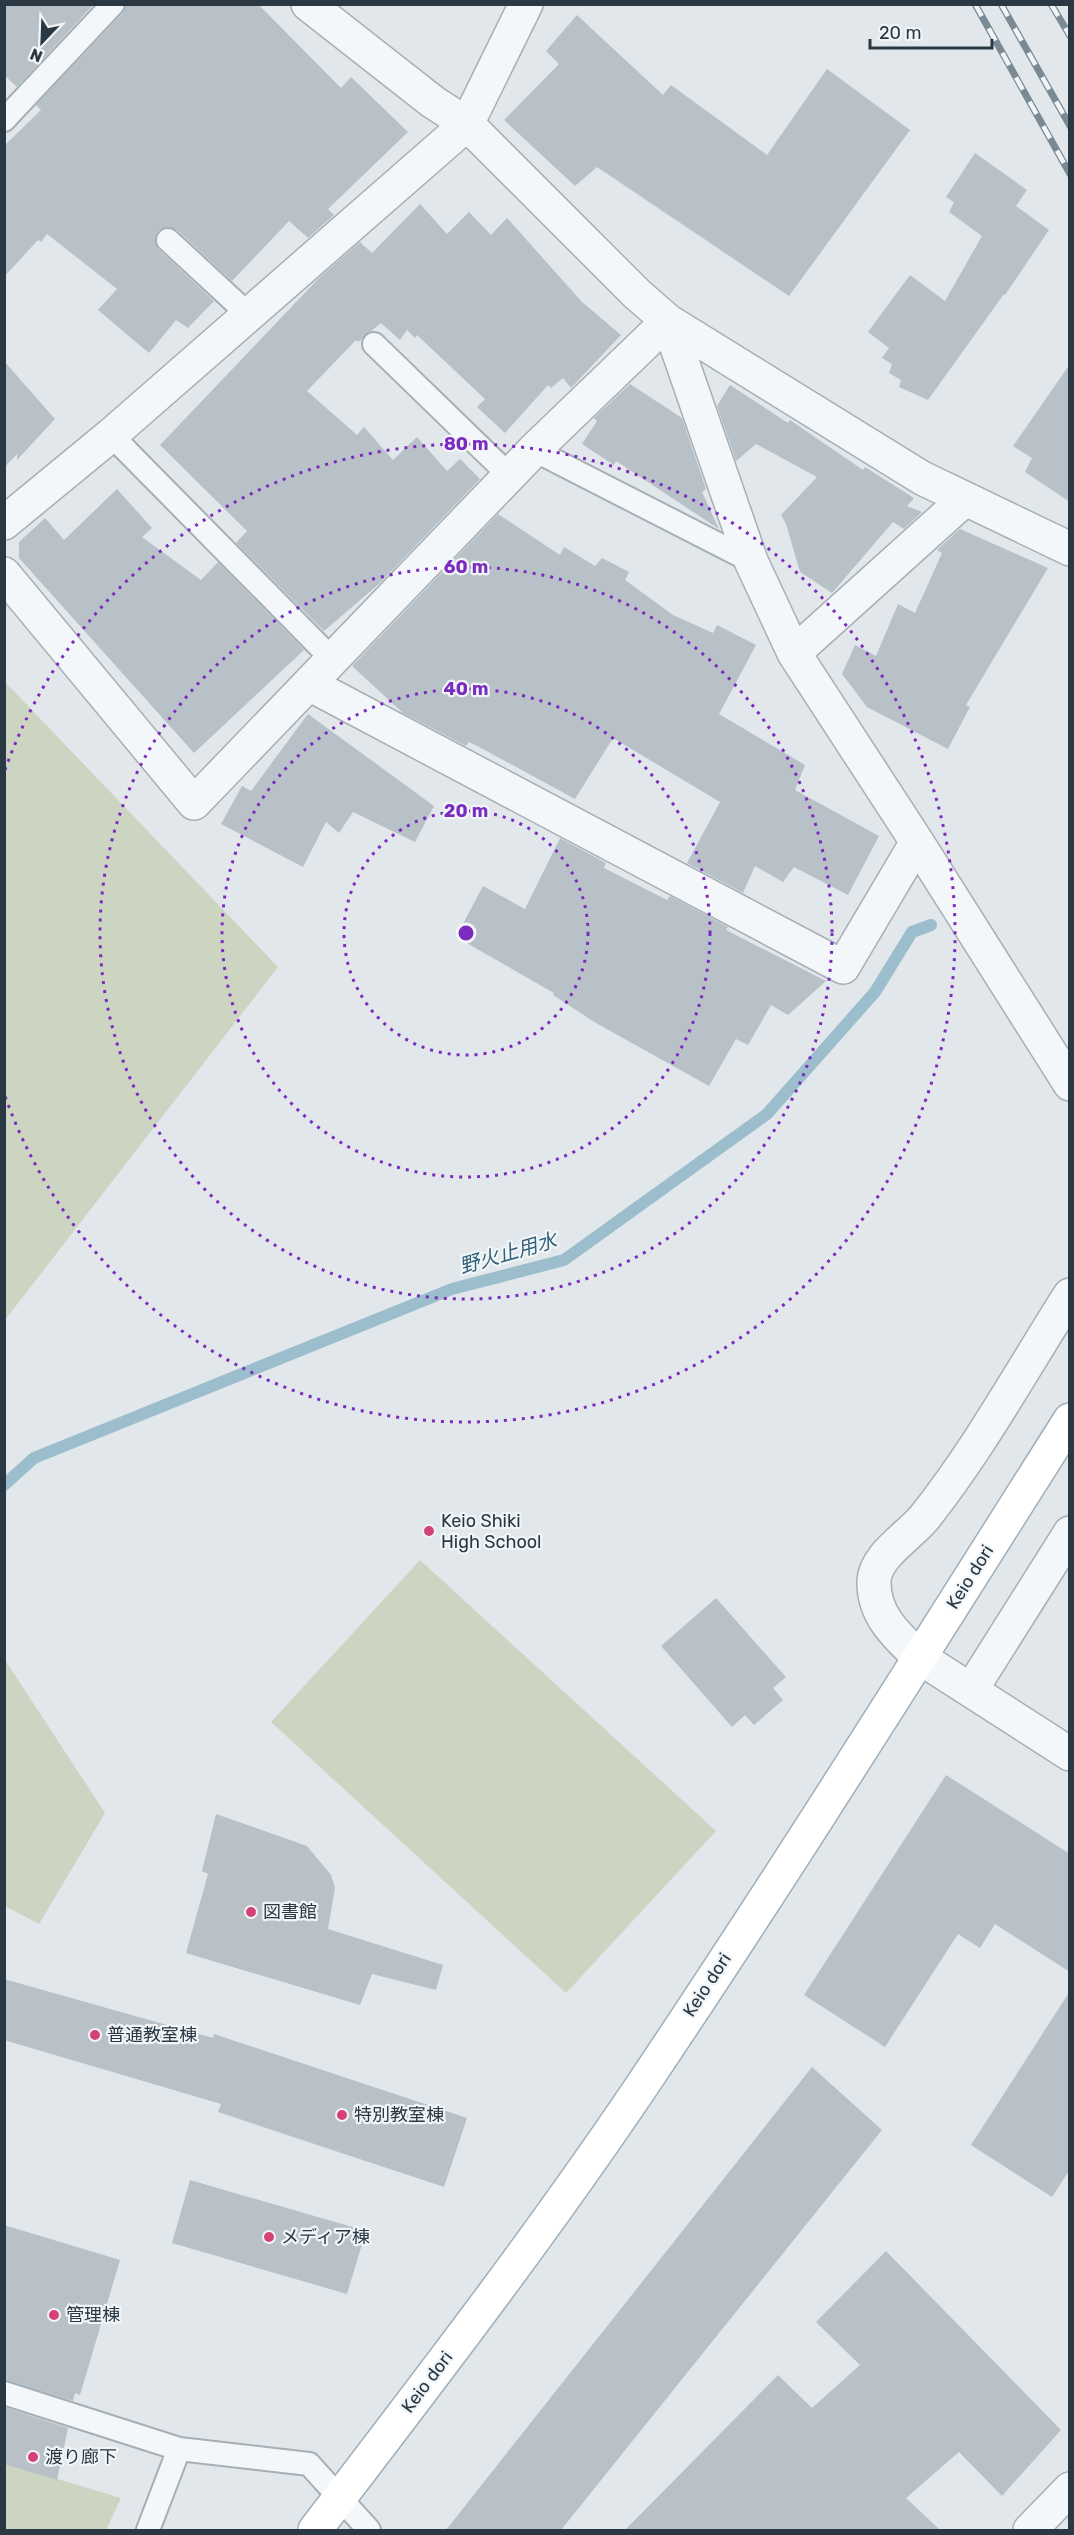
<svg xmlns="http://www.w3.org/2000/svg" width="1074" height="2535" viewBox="0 0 1074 2535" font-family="Rubik,'Noto Sans JP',sans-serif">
	<rect width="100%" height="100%" fill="#e1e7eb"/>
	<path fill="#cbd5c2" d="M 5,682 L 278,967 L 5,1320 Z
		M 420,1560 L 716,1831 L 566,1993 L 271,1722 Z
		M 5,1660 L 105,1813 L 39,1924 L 5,1906 Z
		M 4,2463 L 121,2498 L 106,2530 L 5,2530 Z"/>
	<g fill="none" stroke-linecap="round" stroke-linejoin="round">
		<path stroke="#9bbdcc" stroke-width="12" d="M 4,1485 L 34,1458 L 452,1289 L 564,1260 L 767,1114 L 875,992 L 912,932 L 931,925"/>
	</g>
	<path fill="#b8c1c8" d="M 4,4 L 94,4 L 17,87 L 4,75 Z
		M 126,4 L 258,4 L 341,88 L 351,77 L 408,132 L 328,209 L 334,215 L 308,238 L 289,221 L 232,281 L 177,230 L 165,227 L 159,230 L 155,238 L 158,249 L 214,301 L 188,328 L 176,320 L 149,353 L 98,310 L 117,289 L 47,234 L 41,242 L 38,240 L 4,277 L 4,146 L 41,110 L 36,105 L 123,13 Z
		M 577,15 L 663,95 L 671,85 L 767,155 L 827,69 L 910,130 L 789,296 L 597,167 L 575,186 L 504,120 L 559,64 L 546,51 Z
		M 975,153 L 1027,190 L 1016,206 L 1049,230 L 1005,295 L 1004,294 L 928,400 L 899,387 L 901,380 L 889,373 L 892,364 L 882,358 L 889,348 L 868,332 L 910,275 L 945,301 L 982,236 L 949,212 L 954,202 L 946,197 Z
		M 420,204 L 447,234 L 469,212 L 491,235 L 507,218 L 582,302 L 621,335 L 571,388 L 563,378 L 551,388 L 548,385 L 505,433 L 477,407 L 485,399 L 417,335 L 415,338 L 407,330 L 400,340 L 381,323 L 358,342 L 356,340 L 307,391 L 357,435 L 364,427 L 393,460 L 417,437 L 447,471 L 460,459 L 480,479 L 380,583 L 324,631 L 236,543 L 247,531 L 160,445 L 320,277 L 360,242 L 372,253 Z
		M 4,361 L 55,419 L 17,460 L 17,454 L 4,468 Z
		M 1070,364 L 1070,502 L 1025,472 L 1032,458 L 1013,446 Z
		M 630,384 L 682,418 L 706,489 L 702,492 L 719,529 L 616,461 L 614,465 L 582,444 L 597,421 L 594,418 Z
		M 730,385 L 788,423 L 790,420 L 863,470 L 865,467 L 914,498 L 907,506 L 922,512 L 904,529 L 893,522 L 832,593 L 800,572 L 786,524 L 781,515 L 817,477 L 756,444 L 736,461 L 717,406 Z
		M 117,489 L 152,528 L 142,537 L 201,580 L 218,562 L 304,650 L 194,753 L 19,558 L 19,542 L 45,518 L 64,540 Z
		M 498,514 L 560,555 L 564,547 L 595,566 L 602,558 L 629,572 L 625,580 L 673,615 L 713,633 L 717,625 L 756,645 L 719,714 L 805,765 L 795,790 L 879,836 L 848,895 L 794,867 L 783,882 L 755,866 L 743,893 L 687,863 L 720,802 L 613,738 L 575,799 L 483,749 L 469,742 L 466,746 L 403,713 L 352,666 Z
		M 960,529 L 1048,568 L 966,705 L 970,707 L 948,749 L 867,707 L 842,674 L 855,645 L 876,656 L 898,604 L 915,613 L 942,553 L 937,550 Z
		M 308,714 L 434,806 L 415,842 L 353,812 L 339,833 L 326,822 L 303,867 L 221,824 L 242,786 L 251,791 Z
		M 560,838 L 606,863 L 604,868 L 667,900 L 670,896 L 728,927 L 726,930 L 826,981 L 788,1015 L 771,1005 L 748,1045 L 736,1039 L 709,1086 L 596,1023 L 553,995 L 554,993 L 456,937 L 483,886 L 525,909 Z
		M 716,1598 L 786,1677 L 773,1688 L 783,1700 L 754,1725 L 745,1715 L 732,1727 L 661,1646 Z
		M 946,1775 L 1070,1854 L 1070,1972 L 995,1924 L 980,1948 L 958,1934 L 885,2047 L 804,1995 Z
		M 216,1814 L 307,1846 L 331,1875 L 335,1888 L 328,1929 L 443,1965 L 436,1990 L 372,1974 L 360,2005 L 186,1953 L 208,1874 L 202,1871 Z
		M 4,1979 L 213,2038 L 214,2034 L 467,2118 L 444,2187 L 218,2112 L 221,2104 L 4,2040 Z
		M 1070,1991 L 1070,2169 L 1052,2197 L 971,2145 Z
		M 812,2067 L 882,2130 L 561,2530 L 446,2530 Z
		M 190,2180 L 366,2231 L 347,2294 L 172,2243 Z
		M 4,2225 L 120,2260 L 80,2395 L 75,2393 L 73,2401 L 4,2380 Z
		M 886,2251 L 1061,2430 L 1002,2496 L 959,2452 L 906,2498 L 940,2530 L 625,2530 L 778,2375 L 812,2408 L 860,2365 L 816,2322 Z
		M 4,2407 L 68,2428 L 57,2480 L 4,2464 Z"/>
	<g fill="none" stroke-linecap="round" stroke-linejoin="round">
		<g stroke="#a6afb5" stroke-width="26">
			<path id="service" d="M 4,120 L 113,4
				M 168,240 L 248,314
				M 374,344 L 509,475
				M 111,435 L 332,659
				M 534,450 L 751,561
				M 4,2393 L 179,2449 L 309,2464 L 369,2530
				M 148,2530 L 179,2449"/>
		</g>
		<g stroke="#a6afb5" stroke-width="36">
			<path id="minor" d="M 467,124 L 637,294 L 668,321 L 922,478 L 1070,549
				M 4,523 L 111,435 L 467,124 L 526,4
				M 4,574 L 194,803 L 534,450 L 668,321 L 751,561 L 794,653 L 917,842 L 1070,1084
				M 794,653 L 965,499
				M 309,684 L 843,967 L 917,842
				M 919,1657 C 897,1636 873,1615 874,1581 C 875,1556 909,1536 924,1518 C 979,1449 1022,1370 1070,1295
				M 971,1690 L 1070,1533
				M 1030,2530 L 1070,2489"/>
		</g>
		<g stroke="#a6afb5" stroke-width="36">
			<path id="tertiary" d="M 308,4 L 433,102 L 467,124
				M 919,1657 L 1070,1754"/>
		</g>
		<g stroke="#a0aeb7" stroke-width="36">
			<path id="primary" d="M 315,2530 C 425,2386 537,2241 639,2090 C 787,1870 928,1644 1070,1420"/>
		</g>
		<use href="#service" stroke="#f4f7f9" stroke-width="22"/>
		<use href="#minor" stroke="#f4f7f9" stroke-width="33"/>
		<use href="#tertiary" stroke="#f4f7f9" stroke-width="33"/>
		<use href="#primary" stroke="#fff" stroke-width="33"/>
		<g stroke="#7a8a95" stroke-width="7">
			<path id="rail" d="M 975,4 L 1070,174
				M 1001,4 L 1070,126
				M 1051,4 L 1070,36"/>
		</g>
		<use href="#rail" stroke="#f1f5f8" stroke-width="4.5" stroke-dasharray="14" stroke-linecap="butt"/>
	</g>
	<g fill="none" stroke="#7b2cbf" stroke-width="3" stroke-dasharray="3 6">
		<circle cx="466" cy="933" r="122"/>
		<circle cx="466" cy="933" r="244"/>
		<circle cx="466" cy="933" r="366"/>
		<path d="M5 770A489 489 0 1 1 5 1096"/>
	</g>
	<g fill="#d44276" stroke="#f1f5f8" stroke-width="2">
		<circle cx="429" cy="1531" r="6"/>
		<circle cx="251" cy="1912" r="6"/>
		<circle cx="95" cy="2035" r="6"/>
		<circle cx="342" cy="2115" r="6"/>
		<circle cx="269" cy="2237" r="6"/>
		<circle cx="54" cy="2315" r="6"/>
		<circle cx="33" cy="2457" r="6"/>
	</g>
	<g text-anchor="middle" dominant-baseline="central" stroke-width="4.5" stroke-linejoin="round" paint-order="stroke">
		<g font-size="18" fill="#293843" stroke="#f1f5f8" text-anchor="start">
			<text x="441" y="1521">Keio Shiki<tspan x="441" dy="21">High School</tspan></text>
			<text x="263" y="1912">図書館</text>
			<text x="107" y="2035">普通教室棟</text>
			<text x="354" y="2115">特別教室棟</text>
			<text x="281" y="2237">メディア棟</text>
			<text x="66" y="2315">管理棟</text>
			<text x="45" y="2457">渡り廊下</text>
		</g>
		<g font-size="18" fill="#293843" stroke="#f1f5f8">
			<text transform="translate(970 1577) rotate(-58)">Keio dori</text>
			<text transform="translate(707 1985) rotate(-57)">Keio dori</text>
			<text transform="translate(427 2382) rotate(-53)">Keio dori</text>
		</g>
		<g font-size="20" font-style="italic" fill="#316079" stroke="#f1f5f8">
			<text transform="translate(508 1253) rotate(-16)">野火止用水</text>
		</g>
	</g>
	<circle cx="466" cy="933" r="9" fill="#7b2cbf" stroke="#f1f5f8" stroke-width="3"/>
	<g font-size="18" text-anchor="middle" font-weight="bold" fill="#7b2cbf" stroke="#f1f5f8" stroke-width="4.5" stroke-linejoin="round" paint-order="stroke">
		<text x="466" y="450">80 m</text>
		<text x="466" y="573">60 m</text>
		<text x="466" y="695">40 m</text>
		<text x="466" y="817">20 m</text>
	</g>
	<rect width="1074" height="2535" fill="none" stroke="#293843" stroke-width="12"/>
	<g transform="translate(42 42) rotate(203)" stroke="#f1f5f8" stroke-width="4.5" paint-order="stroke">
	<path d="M0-4.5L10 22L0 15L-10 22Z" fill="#293843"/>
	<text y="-9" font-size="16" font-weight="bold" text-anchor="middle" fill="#293843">N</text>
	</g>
	<path d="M870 39v9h122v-9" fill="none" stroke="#293843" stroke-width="3"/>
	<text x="879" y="39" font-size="18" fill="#293843" stroke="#f1f5f8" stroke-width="4.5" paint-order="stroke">20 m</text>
</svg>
